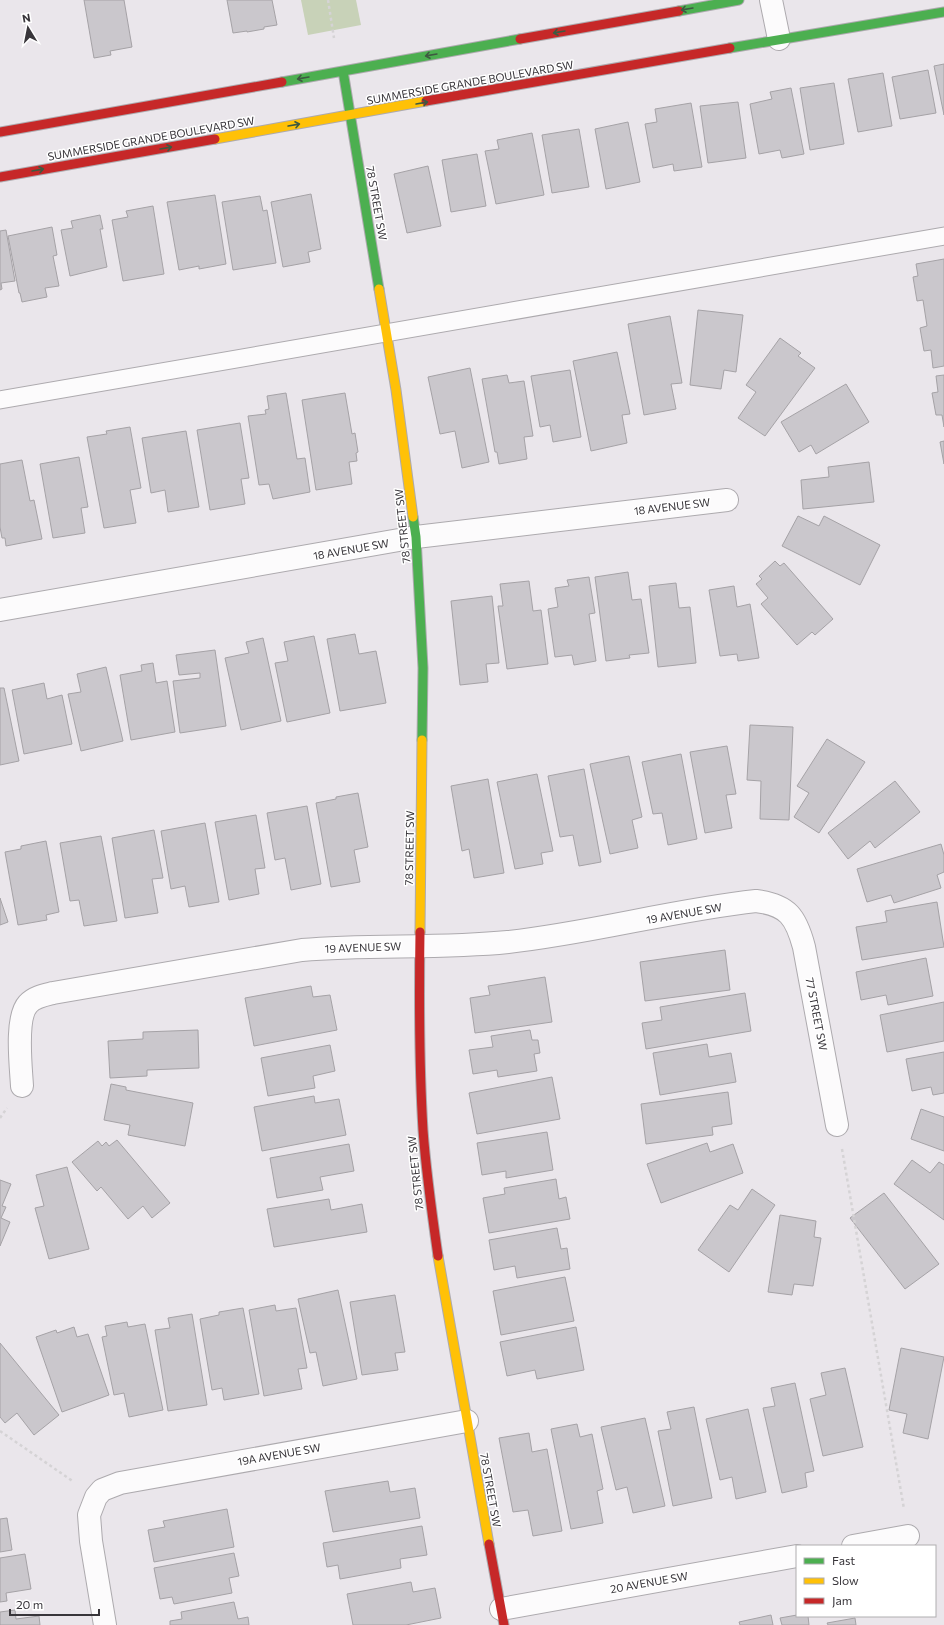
<svg xmlns="http://www.w3.org/2000/svg" width="944" height="1625" viewBox="0 0 944 1625" font-family="Commissioner,sans-serif">
	<rect width="100%" height="100%" fill="#eae6eb"/>
	<path fill="#c8d2b8" d="M 301,0 L 356,0 L 361,25 L 308,35 Z"/>
	<path fill="#cac7cc" stroke="#a5a2a6" d="M 84,0 L 124,0 L 132,47 L 110,51 L 111,55 L 94,58 Z
		M 227,0 L 272,0 L 277,25 L 264,27 L 264,29 L 247,32 L 247,31 L 233,33 Z
		M 944,64 L 944,115 L 934,66 Z
		M 928,70 L 936,113 L 900,119 L 892,77 Z
		M 883,73 L 892,126 L 858,132 L 848,79 Z
		M 834,83 L 844,144 L 810,150 L 800,88 Z
		M 791,88 L 804,154 L 782,158 L 780,150 L 759,154 L 750,104 L 772,99 L 770,92 Z
		M 738,102 L 746,158 L 708,163 L 700,106 Z
		M 691,103 L 702,167 L 674,171 L 673,164 L 653,168 L 645,124 L 657,122 L 655,109 Z
		M 628,122 L 640,182 L 606,189 L 595,129 Z
		M 579,129 L 589,187 L 552,193 L 542,135 Z
		M 532,133 L 544,195 L 496,204 L 485,151 L 499,149 L 497,140 Z
		M 477,154 L 486,206 L 451,212 L 442,160 Z
		M 428,166 L 441,226 L 407,233 L 394,174 Z
		M 311,194 L 321,249 L 308,252 L 310,262 L 283,267 L 271,202 Z
		M 215,195 L 226,264 L 199,269 L 199,266 L 179,270 L 167,202 Z
		M 260,196 L 263,211 L 267,210 L 276,263 L 233,270 L 222,202 Z
		M 153,206 L 164,274 L 123,281 L 112,220 L 128,217 L 126,211 Z
		M 100,215 L 103,229 L 100,229 L 107,267 L 70,276 L 61,230 L 73,228 L 71,221 Z
		M 52,227 L 57,255 L 53,256 L 59,286 L 45,288 L 47,297 L 22,302 L 20,293 L 19,293 L 8,236 Z
		M 6,230 L 15,281 L 1,283 L 2,289 L 0,290 L 0,231 Z
		M 944,259 L 944,366 L 933,368 L 931,350 L 924,351 L 920,328 L 927,326 L 923,300 L 917,301 L 913,277 L 918,276 L 916,264 Z
		M 698,310 L 743,315 L 736,372 L 724,370 L 721,389 L 690,385 Z
		M 670,316 L 682,383 L 671,384 L 676,409 L 644,415 L 628,324 Z
		M 780,338 L 801,353 L 798,356 L 815,368 L 765,436 L 738,418 L 756,392 L 746,385 Z
		M 617,352 L 630,414 L 622,415 L 627,443 L 591,451 L 573,361 Z
		M 470,368 L 489,462 L 462,468 L 455,431 L 440,434 L 428,377 Z
		M 570,370 L 581,437 L 553,442 L 550,425 L 540,427 L 531,376 Z
		M 507,375 L 509,383 L 524,381 L 533,436 L 524,437 L 527,459 L 499,464 L 497,452 L 495,452 L 482,379 Z
		M 944,375 L 944,427 L 942,415 L 936,415 L 932,393 L 938,392 L 936,376 Z
		M 846,384 L 869,422 L 816,454 L 811,445 L 799,452 L 781,422 Z
		M 286,393 L 297,459 L 305,458 L 310,492 L 273,499 L 269,484 L 259,485 L 248,416 L 266,414 L 265,410 L 269,409 L 267,396 Z
		M 345,393 L 352,434 L 355,433 L 358,452 L 356,453 L 357,461 L 349,462 L 352,484 L 316,490 L 302,400 Z
		M 240,423 L 249,478 L 241,479 L 245,504 L 210,510 L 197,430 Z
		M 130,427 L 141,488 L 130,490 L 136,523 L 104,528 L 87,437 L 107,434 L 106,431 Z
		M 186,431 L 199,507 L 168,512 L 165,490 L 151,493 L 142,438 Z
		M 944,441 L 944,464 L 940,442 Z
		M 79,457 L 88,507 L 81,508 L 85,533 L 53,538 L 40,464 Z
		M 22,460 L 30,501 L 34,500 L 42,539 L 6,546 L 5,538 L 2,538 L 0,527 L 0,464 Z
		M 869,462 L 874,502 L 803,509 L 801,480 L 829,477 L 828,467 Z
		M 798,516 L 819,526 L 824,516 L 880,545 L 860,585 L 782,546 Z
		M 775,561 L 780,566 L 784,563 L 833,619 L 815,635 L 812,632 L 797,645 L 761,604 L 768,598 L 756,584 L 762,579 L 759,576 Z
		M 628,572 L 632,600 L 641,599 L 649,653 L 629,655 L 630,658 L 606,661 L 595,577 Z
		M 589,577 L 595,613 L 589,614 L 596,661 L 574,665 L 572,655 L 555,657 L 548,609 L 558,607 L 555,588 L 569,586 L 567,580 Z
		M 529,581 L 533,611 L 541,610 L 548,664 L 507,669 L 498,606 L 503,606 L 500,584 Z
		M 676,583 L 679,608 L 690,607 L 696,663 L 658,667 L 649,586 Z
		M 734,586 L 737,607 L 750,604 L 759,658 L 738,661 L 737,654 L 720,656 L 709,590 Z
		M 492,596 L 499,663 L 486,664 L 488,682 L 460,685 L 451,601 Z
		M 355,634 L 359,654 L 376,651 L 386,703 L 340,711 L 327,639 Z
		M 314,636 L 330,713 L 287,722 L 275,663 L 288,661 L 284,642 Z
		M 263,638 L 281,721 L 241,730 L 225,658 L 249,653 L 246,642 Z
		M 215,650 L 226,726 L 180,733 L 173,681 L 200,678 L 200,673 L 179,675 L 176,655 Z
		M 153,663 L 156,683 L 167,681 L 175,732 L 131,740 L 120,675 L 142,671 L 141,665 Z
		M 106,667 L 123,741 L 81,751 L 68,694 L 81,692 L 77,674 Z
		M 44,683 L 47,699 L 62,695 L 72,744 L 24,754 L 12,690 Z
		M 0,688 L 4,688 L 19,761 L 0,765 Z
		M 750,725 L 793,727 L 789,820 L 760,819 L 761,781 L 747,780 Z
		M 827,739 L 865,762 L 819,833 L 794,817 L 809,793 L 797,786 Z
		M 727,746 L 736,794 L 726,795 L 732,828 L 705,833 L 690,752 Z
		M 681,754 L 697,839 L 668,845 L 662,813 L 653,814 L 642,762 Z
		M 629,756 L 642,817 L 632,820 L 638,848 L 610,854 L 590,764 Z
		M 584,769 L 601,862 L 579,866 L 573,835 L 560,837 L 548,776 Z
		M 537,774 L 553,851 L 541,853 L 543,864 L 515,869 L 497,782 Z
		M 488,779 L 504,873 L 474,878 L 469,849 L 462,851 L 451,786 Z
		M 895,781 L 920,812 L 875,848 L 870,841 L 848,859 L 828,833 Z
		M 358,793 L 368,847 L 354,850 L 360,882 L 331,887 L 316,803 L 336,799 L 336,797 Z
		M 307,806 L 321,884 L 291,890 L 285,858 L 275,860 L 267,813 Z
		M 256,815 L 265,868 L 255,869 L 259,894 L 229,900 L 215,822 Z
		M 205,823 L 219,902 L 189,907 L 185,886 L 171,889 L 161,831 Z
		M 154,830 L 163,878 L 152,879 L 158,913 L 125,918 L 112,838 Z
		M 101,836 L 117,921 L 84,926 L 79,900 L 70,901 L 60,843 Z
		M 46,841 L 59,912 L 46,915 L 47,920 L 18,925 L 5,852 L 21,849 L 21,846 Z
		M 941,844 L 944,855 L 944,872 L 937,875 L 941,888 L 894,903 L 891,895 L 867,902 L 857,869 Z
		M 0,898 L 8,922 L 0,925 Z
		M 937,902 L 944,947 L 862,960 L 856,927 L 887,922 L 885,911 Z
		M 725,950 L 730,990 L 645,1001 L 640,962 Z
		M 926,958 L 933,996 L 888,1005 L 886,995 L 861,1000 L 856,972 Z
		M 545,977 L 552,1022 L 475,1033 L 470,998 L 490,995 L 488,986 Z
		M 311,986 L 313,997 L 330,995 L 337,1030 L 254,1046 L 245,998 Z
		M 745,993 L 751,1031 L 646,1049 L 642,1023 L 662,1020 L 660,1007 Z
		M 944,1002 L 944,1041 L 887,1052 L 880,1015 Z
		M 198,1030 L 199,1068 L 147,1070 L 147,1076 L 110,1078 L 108,1041 L 143,1039 L 143,1032 Z
		M 530,1030 L 532,1040 L 538,1040 L 540,1053 L 534,1054 L 537,1071 L 498,1077 L 497,1070 L 473,1074 L 469,1050 L 493,1047 L 491,1036 Z
		M 707,1044 L 709,1057 L 731,1053 L 736,1082 L 660,1095 L 653,1053 Z
		M 330,1045 L 335,1071 L 313,1076 L 315,1088 L 268,1096 L 261,1058 Z
		M 944,1052 L 944,1093 L 933,1095 L 931,1087 L 912,1091 L 906,1059 Z
		M 552,1077 L 560,1119 L 477,1134 L 469,1093 Z
		M 111,1084 L 126,1087 L 126,1090 L 193,1103 L 185,1146 L 128,1135 L 130,1125 L 104,1120 Z
		M 728,1092 L 732,1124 L 712,1127 L 713,1135 L 646,1144 L 641,1104 Z
		M 314,1096 L 315,1103 L 339,1099 L 346,1135 L 262,1151 L 254,1107 Z
		M 921,1109 L 944,1117 L 944,1151 L 911,1139 Z
		M 547,1132 L 553,1170 L 506,1178 L 506,1171 L 482,1175 L 477,1143 Z
		M 117,1140 L 170,1203 L 152,1218 L 143,1206 L 128,1219 L 101,1187 L 97,1191 L 72,1162 L 98,1141 L 102,1146 L 106,1142 L 109,1146 Z
		M 707,1143 L 710,1152 L 733,1144 L 743,1173 L 661,1203 L 647,1164 Z
		M 349,1144 L 354,1171 L 320,1177 L 323,1190 L 277,1198 L 270,1158 Z
		M 912,1160 L 930,1173 L 939,1162 L 944,1165 L 944,1220 L 894,1184 Z
		M 67,1167 L 89,1249 L 49,1259 L 35,1208 L 44,1206 L 36,1175 Z
		M 556,1179 L 559,1199 L 566,1197 L 570,1219 L 489,1233 L 483,1198 L 505,1194 L 504,1188 Z
		M 0,1180 L 11,1184 L 2,1206 L 6,1207 L 1,1218 L 10,1222 L 0,1246 Z
		M 752,1189 L 775,1205 L 729,1272 L 698,1250 L 730,1205 L 738,1210 Z
		M 884,1193 L 939,1264 L 905,1289 L 850,1218 Z
		M 329,1199 L 331,1210 L 362,1204 L 367,1232 L 274,1247 L 267,1209 Z
		M 780,1215 L 816,1221 L 814,1237 L 821,1238 L 813,1286 L 794,1284 L 792,1295 L 768,1292 Z
		M 557,1228 L 561,1249 L 567,1248 L 570,1269 L 517,1278 L 515,1266 L 494,1270 L 489,1240 Z
		M 565,1277 L 574,1321 L 501,1335 L 493,1291 Z
		M 338,1290 L 357,1379 L 323,1386 L 316,1352 L 310,1353 L 298,1299 Z
		M 395,1295 L 405,1352 L 395,1353 L 398,1370 L 362,1375 L 350,1302 Z
		M 275,1305 L 276,1311 L 296,1308 L 307,1368 L 298,1369 L 302,1389 L 264,1396 L 249,1310 Z
		M 243,1308 L 259,1394 L 224,1400 L 222,1388 L 212,1390 L 200,1319 L 219,1315 L 219,1312 Z
		M 192,1314 L 207,1405 L 168,1411 L 155,1330 L 170,1328 L 168,1318 Z
		M 127,1322 L 128,1327 L 145,1324 L 163,1410 L 129,1417 L 124,1393 L 114,1395 L 102,1337 L 107,1336 L 105,1326 Z
		M 74,1327 L 77,1337 L 88,1334 L 109,1395 L 62,1412 L 36,1337 L 56,1330 L 57,1333 Z
		M 576,1327 L 584,1370 L 537,1379 L 535,1370 L 507,1376 L 500,1342 Z
		M 0,1343 L 59,1415 L 34,1435 L 17,1413 L 5,1423 L 0,1417 Z
		M 901,1348 L 944,1357 L 928,1439 L 903,1433 L 907,1414 L 889,1410 Z
		M 845,1368 L 863,1447 L 823,1456 L 810,1399 L 826,1395 L 821,1373 Z
		M 795,1383 L 814,1471 L 805,1473 L 807,1487 L 782,1493 L 763,1408 L 775,1406 L 771,1388 Z
		M 694,1407 L 712,1498 L 673,1506 L 658,1431 L 671,1429 L 667,1412 Z
		M 748,1409 L 766,1492 L 736,1499 L 732,1477 L 720,1480 L 706,1419 Z
		M 645,1418 L 665,1506 L 633,1513 L 627,1487 L 616,1490 L 601,1427 Z
		M 577,1424 L 580,1437 L 592,1434 L 603,1489 L 597,1491 L 603,1523 L 571,1529 L 551,1429 Z
		M 529,1433 L 532,1452 L 547,1449 L 562,1531 L 533,1536 L 528,1510 L 513,1512 L 499,1438 Z
		M 388,1481 L 390,1492 L 415,1488 L 420,1518 L 333,1532 L 325,1491 Z
		M 227,1509 L 234,1547 L 154,1562 L 148,1530 L 165,1527 L 163,1521 Z
		M 7,1518 L 12,1550 L 0,1552 L 0,1519 Z
		M 422,1526 L 427,1555 L 400,1559 L 401,1568 L 340,1579 L 338,1565 L 327,1567 L 323,1543 Z
		M 234,1553 L 239,1576 L 229,1578 L 232,1593 L 174,1604 L 172,1597 L 160,1599 L 154,1568 Z
		M 25,1554 L 31,1589 L 6,1593 L 7,1601 L 0,1602 L 0,1558 Z
		M 411,1582 L 413,1592 L 435,1588 L 441,1618 L 406,1625 L 353,1625 L 347,1594 Z
		M 234,1602 L 238,1619 L 248,1617 L 249,1625 L 170,1625 L 170,1621 L 182,1619 L 181,1612 Z
		M 15,1610 L 16,1619 L 39,1616 L 40,1625 L 0,1625 L 0,1612 Z
		M 771,1615 L 773,1625 L 740,1625 L 739,1622 Z
		M 797,1615 L 808,1616 L 809,1625 L 782,1625 L 780,1618 Z
		M 855,1618 L 856,1625 L 828,1625 L 827,1623 Z"/>
	<g fill="none" stroke-linecap="round" stroke-linejoin="round">
		<g stroke="#adaaae" stroke-width="19">
			<path id="lane" d="M 0,400 L 944,236"/>
		</g>
		<g stroke="#adaaae" stroke-width="24">
			<path id="street" d="M 771,0 L 779,39
				M 0,610 L 416,537 L 727,500
				M 22,1086 C 21,1067 15,1018 28,1004 C 34,997 45,995 53,993 L 302,950 C 370,944 439,949 508,942 C 591,933 673,910 756,901 C 788,905 796,917 804,947 L 837,1125
				M 853,1546 L 908,1536
				M 501,1609 L 797,1556
				M 105,1625 L 91,1541 L 89,1515 L 96,1497 L 102,1490 L 120,1483 L 467,1421"/>
		</g>
		<g stroke="#adaaae" stroke-width="11">
			<path id="fast" d="M 679,11 L 739,0
				M 730,48 L 944,12
				M 343,71 L 379,289
				M 282,82 L 520,39
				M 413,517 L 416,537 L 423,668 L 422,740"/>
		</g>
		<g stroke="#adaaae" stroke-width="11">
			<path id="slow" d="M 215,139 L 426,101
				M 379,289 L 396,390 L 413,517
				M 420,932 L 422,740
				M 438,1256 L 489,1544"/>
		</g>
		<g stroke="#adaaae" stroke-width="11">
			<path id="jam" d="M 520,39 L 679,11
				M 426,101 L 730,48
				M 0,132 L 282,82
				M 0,177 L 215,139
				M 420,932 C 419,998 419,1064 423,1130 C 426,1172 432,1214 438,1256
				M 489,1544 L 504,1625"/>
		</g>
		<path stroke="#d5d3d5" stroke-width="2.5" stroke-dasharray="3 3" stroke-linecap="butt" d="M 328,0 L 334,38
			M 0,1118 L 7,1108
			M 842,1149 L 904,1509
			M 0,1431 L 74,1482"/>
		<use href="#lane" stroke="#fcfbfc" stroke-width="17"/>
		<use href="#street" stroke="#fcfbfc" stroke-width="22"/>
		<use href="#fast" stroke="#4caf50" stroke-width="9"/>
		<use href="#slow" stroke="#ffc107" stroke-width="9"/>
		<use href="#jam" stroke="#c62828" stroke-width="9"/>
	</g>
	<defs><path id="oneway-shaft" d="M-6 0H5M1.5-3L5.5 0L1.5 3" fill="none" stroke-width="1.6" stroke-linecap="round" stroke-linejoin="round"/></defs>
	<g stroke="#3e5a41">
		<use href="#oneway-shaft" transform="translate(687 9) rotate(170)"/>
		<use href="#oneway-shaft" transform="translate(559 32) rotate(170)"/>
		<use href="#oneway-shaft" transform="translate(431 55) rotate(170)"/>
		<use href="#oneway-shaft" transform="translate(303 78) rotate(170)"/>
		<use href="#oneway-shaft" transform="translate(422 103) rotate(-10)"/>
		<use href="#oneway-shaft" transform="translate(294 125) rotate(-10)"/>
		<use href="#oneway-shaft" transform="translate(166 148) rotate(-10)"/>
		<use href="#oneway-shaft" transform="translate(38 170) rotate(-10)"/>
	</g>
	<g text-anchor="middle" dominant-baseline="central" stroke-width="3" stroke-linejoin="round" paint-order="stroke">
		<g font-size="11" fill="#38353a" stroke="#fff">
			<text transform="translate(470 82) rotate(-10)">SUMMERSIDE GRANDE BOULEVARD SW</text>
			<text transform="translate(151 138) rotate(-10)">SUMMERSIDE GRANDE BOULEVARD SW</text>
			<text transform="translate(377 203) rotate(80)">78 STREET SW</text>
			<text transform="translate(672 506) rotate(-7)">18 AVENUE SW</text>
			<text transform="translate(402 526) rotate(-96)">78 STREET SW</text>
			<text transform="translate(351 549) rotate(-10)">18 AVENUE SW</text>
			<text transform="translate(409 848) rotate(-89)">78 STREET SW</text>
			<text transform="translate(684 913) rotate(-10)">19 AVENUE SW</text>
			<text transform="translate(363 947) rotate(-2)">19 AVENUE SW</text>
			<text transform="translate(817 1014) rotate(79)">77 STREET SW</text>
			<text transform="translate(415 1173) rotate(-96)">78 STREET SW</text>
			<text transform="translate(279 1454) rotate(-10)">19A AVENUE SW</text>
			<text transform="translate(491 1490) rotate(80)">78 STREET SW</text>
			<text transform="translate(649 1582) rotate(-10)">20 AVENUE SW</text>
		</g>
	</g>
	<rect x="796" y="1545" width="140" height="72" fill="#ffffff" stroke="#afaeb0"/>
	<rect x="804" y="1558" width="20" height="6" fill="#4caf50" stroke="#afaeb0"/>
	<text x="832" y="1565" font-size="12" fill="#38353a">Fast</text>
	<rect x="804" y="1578" width="20" height="6" fill="#ffc107" stroke="#afaeb0"/>
	<text x="832" y="1585" font-size="12" fill="#38353a">Slow</text>
	<rect x="804" y="1598" width="20" height="6" fill="#c62828" stroke="#afaeb0"/>
	<text x="832" y="1605" font-size="12" fill="#38353a">Jam</text>
	<g transform="translate(28 28) rotate(350)" stroke="#ffffff" stroke-width="3" paint-order="stroke">
	<path d="M0-3L7 15L0 10L-7 15Z" fill="#38353a"/>
	<text y="-6" font-size="11" font-weight="bold" text-anchor="middle" fill="#38353a">N</text>
	</g>
	<path d="M10 1609v6h89v-6" fill="none" stroke="#38353a" stroke-width="2"/>
	<text x="16" y="1609" font-size="12" fill="#38353a" stroke="#ffffff" stroke-width="3" paint-order="stroke">20 m</text>
</svg>
